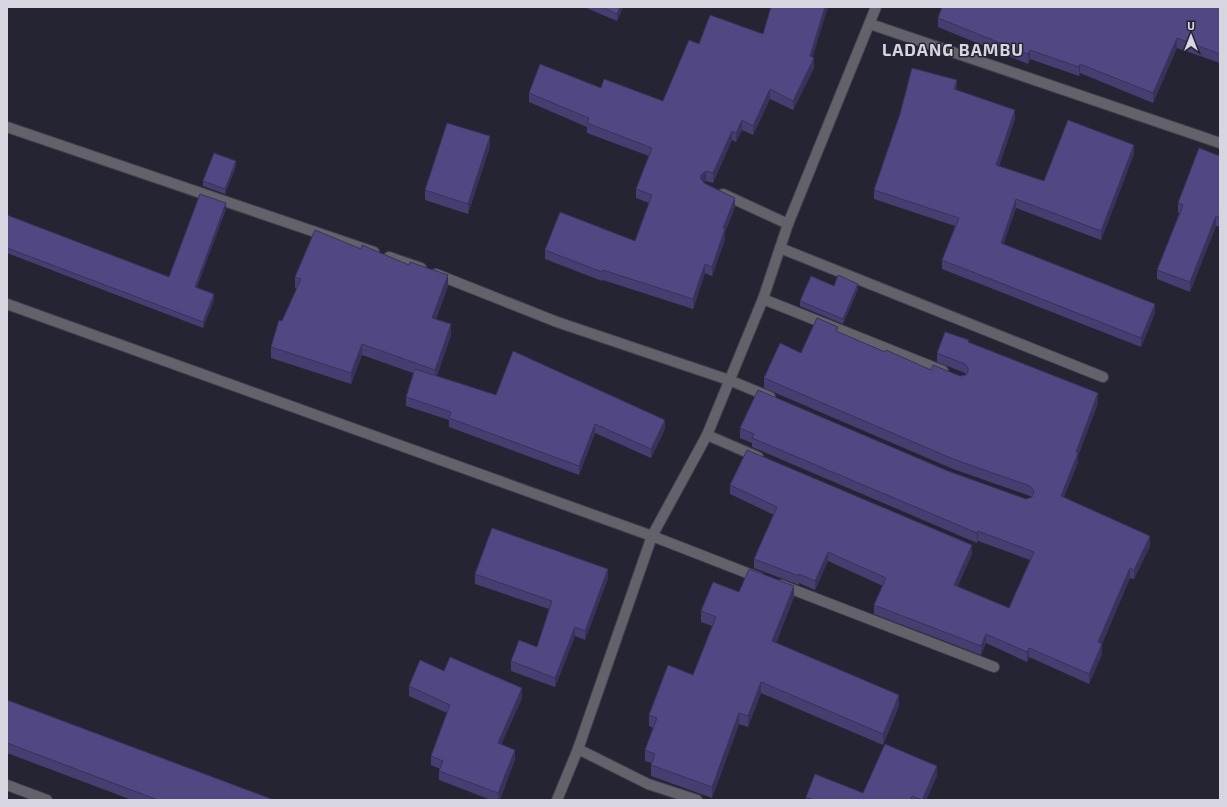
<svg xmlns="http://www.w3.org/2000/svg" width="1227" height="807" viewBox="0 0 1227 807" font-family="'Exo 2',sans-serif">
	<rect width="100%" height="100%" fill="#252433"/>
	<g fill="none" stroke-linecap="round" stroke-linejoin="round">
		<g stroke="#41404f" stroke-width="12">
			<path id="service" d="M 723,194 L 788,224
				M 780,248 L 1103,377"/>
		</g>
		<g stroke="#41404f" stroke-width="12">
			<path id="minor" d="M 870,24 L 1220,143
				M 7,127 L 374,252
				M 389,257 L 421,268
				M 436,274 L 557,322 L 729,380 L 770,397
				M 763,299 L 943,371
				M 7,304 L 652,536 L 760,578
				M 707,435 L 758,457
				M 781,585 L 994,667
				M 578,749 L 648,784 L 697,800
				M 7,785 L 47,800"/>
		</g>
		<g stroke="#41404f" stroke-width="12">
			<path id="tertiary" d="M 557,800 L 578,749 L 652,536 L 707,435 L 763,299 L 788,224 L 876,7"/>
		</g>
		<use href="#service" stroke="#63626a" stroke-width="10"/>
		<use href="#minor" stroke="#63626a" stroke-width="10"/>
		<use href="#tertiary" stroke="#63626a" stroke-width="10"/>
	</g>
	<path fill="#463d70" d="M 584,7 L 623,7 L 617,21 Z
		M 1220,7 L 1220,63 L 1177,48 L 1153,103 L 1080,73 L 1079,76 L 1030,59 L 1028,64 L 938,27 L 938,18 Z
		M 699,44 L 812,57 L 814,68 L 793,110 L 770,99 L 753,135 L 742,130 L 736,142 L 732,140 L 713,183 L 706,181 L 703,182 L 735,207 L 725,232 L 725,239 L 712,276 L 705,273 L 693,309 L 603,280 L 602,281 L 545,259 L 545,250 L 635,241 L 649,203 L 636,198 L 636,189 L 649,156 L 587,133 L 587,127 L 529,102 L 529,93 L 601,88 L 663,101 Z
		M 957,89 L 956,90 L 1015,119 L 999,166 L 1044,181 L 1134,154 L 1101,240 L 1016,208 L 1003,244 L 1155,313 L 1141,347 L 942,269 L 942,260 L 955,226 L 874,199 L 874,190 Z
		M 490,146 L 468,214 L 425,200 L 425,190 Z
		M 1220,156 L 1220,227 L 1216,226 L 1190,292 L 1157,279 L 1157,270 L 1180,213 L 1178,213 L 1178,203 Z
		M 236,166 L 225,194 L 203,186 L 203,181 Z
		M 226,209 L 197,287 L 214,300 L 203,328 L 7,253 L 7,215 L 169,277 Z
		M 295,277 L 448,286 L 436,319 L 451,335 L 437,376 L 496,395 L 665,429 L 651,458 L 595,433 L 579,475 L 449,427 L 449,420 L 406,406 L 406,397 L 413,373 L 362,355 L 351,384 L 271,358 L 271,347 L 297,288 L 295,288 Z
		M 834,286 L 858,289 L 843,324 L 800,306 L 800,301 Z
		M 838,332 L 885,352 L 931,370 L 960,376 L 966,375 L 965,373 L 937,362 L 937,353 L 969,343 L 1098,403 L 1078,456 L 1078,462 L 1064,497 L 1150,546 L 1134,579 L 1130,578 L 1102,644 L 1102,654 L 1089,684 L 1029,657 L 1027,662 L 986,643 L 981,655 L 874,614 L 874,605 L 883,586 L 828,561 L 815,590 L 799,583 L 799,585 L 754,568 L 754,559 L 774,515 L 730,494 L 730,485 L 972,554 L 957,587 L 1009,608 L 1030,560 L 978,541 L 977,543 L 752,447 L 752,443 L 740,438 L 740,428 L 948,471 L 1026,499 L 1032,497 L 1030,496 L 953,469 L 764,388 L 764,378 L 801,353 Z
		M 475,574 L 608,578 L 585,640 L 575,636 L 555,687 L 511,671 L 511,661 L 537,647 L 549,609 L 475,584 Z
		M 739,592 L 794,597 L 776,643 L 899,706 L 883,745 L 761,693 L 748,727 L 739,724 L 712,798 L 651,776 L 651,765 L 652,763 L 645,761 L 645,750 L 653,728 L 649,726 L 649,715 L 693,675 L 712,626 L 701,622 L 701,611 Z
		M 444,671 L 522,698 L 501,744 L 515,759 L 500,800 L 491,800 L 439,780 L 439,771 L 440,769 L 431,765 L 431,756 L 447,713 L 409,696 L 409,686 Z
		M 7,700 L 274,800 L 132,800 L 7,753 Z
		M 937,776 L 926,800 L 806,800 L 806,797 L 863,793 Z"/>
	<path fill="#39325b" d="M 620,7 L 623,7 L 617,21 L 617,14 Z
		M 825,7 L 828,7 L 810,66 L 810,56 Z
		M 1177,38 L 1177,48 L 1153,103 L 1153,93 Z
		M 1030,50 L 1030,59 L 1028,64 L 1028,54 Z
		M 814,58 L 814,68 L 793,110 L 793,101 Z
		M 1080,64 L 1080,73 L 1079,76 L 1079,67 Z
		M 957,80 L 957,89 L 954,98 L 954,89 Z
		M 770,89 L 770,99 L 753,135 L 753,126 Z
		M 1015,110 L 1015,119 L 996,174 L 996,165 Z
		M 742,120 L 742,130 L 736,142 L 736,133 Z
		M 732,131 L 732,140 L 713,183 L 713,173 Z
		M 490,136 L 490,146 L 468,214 L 468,204 Z
		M 1134,145 L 1134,154 L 1101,240 L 1101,231 Z
		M 236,161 L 236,166 L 225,194 L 225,189 Z
		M 706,171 L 706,181 L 701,184 L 701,175 Z
		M 735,198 L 735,207 L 725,232 L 725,239 L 712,276 L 712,267 L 723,228 Z
		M 1016,199 L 1016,208 L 1001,252 L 1001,243 Z
		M 226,203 L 226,209 L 195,292 L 195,287 Z
		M 1216,216 L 1216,226 L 1190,292 L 1190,282 Z
		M 705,264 L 705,273 L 693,309 L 693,299 Z
		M 448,275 L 448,286 L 432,328 L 432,318 Z
		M 858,284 L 858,289 L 843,324 L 843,319 Z
		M 214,294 L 214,300 L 203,328 L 203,322 Z
		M 1155,304 L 1155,313 L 1141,347 L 1141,338 Z
		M 451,324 L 451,335 L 435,381 L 435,370 Z
		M 362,344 L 362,355 L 351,384 L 351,373 Z
		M 1098,393 L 1098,403 L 1078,456 L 1078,462 L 1061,505 L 1061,496 L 1076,452 Z
		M 665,420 L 665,429 L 651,458 L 651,449 Z
		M 595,424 L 595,433 L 579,475 L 579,466 Z
		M 978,531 L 978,541 L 977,543 L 977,533 Z
		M 1150,536 L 1150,546 L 1134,579 L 1134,570 Z
		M 972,545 L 972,554 L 954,595 L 954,585 Z
		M 828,552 L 828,561 L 815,590 L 815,581 Z
		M 1130,568 L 1130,578 L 1098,652 L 1098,642 Z
		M 608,569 L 608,578 L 585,640 L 585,631 Z
		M 794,586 L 794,597 L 772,652 L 772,641 Z
		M 575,627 L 575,636 L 555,687 L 555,678 Z
		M 986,634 L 986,643 L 981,655 L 981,646 Z
		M 1102,644 L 1102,654 L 1089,684 L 1089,674 Z
		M 1029,648 L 1029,657 L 1027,662 L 1027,652 Z
		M 761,682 L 761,693 L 748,727 L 748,716 Z
		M 522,688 L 522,698 L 498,752 L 498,743 Z
		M 899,695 L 899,706 L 883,745 L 883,734 Z
		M 739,713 L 739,724 L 712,798 L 712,787 Z
		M 515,750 L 515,759 L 500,800 L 498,800 L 498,793 Z
		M 937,766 L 937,776 L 926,800 L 922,800 Z"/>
	<path fill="#514782" stroke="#39325b" d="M 602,7 L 620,7 L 617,14 Z
		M 771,7 L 825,7 L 810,56 L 814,58 L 793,101 L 770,89 L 753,126 L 742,120 L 736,133 L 732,131 L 713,173 L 706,171 L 701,175 L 701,179 L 704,183 L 735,198 L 723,228 L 725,229 L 712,267 L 705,264 L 693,299 L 603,270 L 602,272 L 545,250 L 560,212 L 635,241 L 652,195 L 636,189 L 652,148 L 587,123 L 589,118 L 529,93 L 540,64 L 601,88 L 604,79 L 663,101 L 689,40 L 699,44 L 710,15 L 763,34 Z
		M 942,7 L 1220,7 L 1220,54 L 1177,38 L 1153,93 L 1080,64 L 1079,67 L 1030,50 L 1028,54 L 938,18 Z
		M 912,68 L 957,80 L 954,89 L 1015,110 L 996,165 L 1044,181 L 1068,120 L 1134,145 L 1101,231 L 1016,199 L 1001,243 L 1155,304 L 1141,338 L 942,260 L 959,218 L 874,190 L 900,114 Z
		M 447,123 L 490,136 L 468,204 L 425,190 Z
		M 1199,148 L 1220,156 L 1220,218 L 1216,216 L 1190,282 L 1157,270 L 1183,205 L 1178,203 Z
		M 214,153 L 236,161 L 225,189 L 203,181 Z
		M 200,194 L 226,203 L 195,287 L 214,294 L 203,322 L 7,248 L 7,215 L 169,277 Z
		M 315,230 L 361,249 L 362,245 L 409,265 L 410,262 L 448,275 L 432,318 L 451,324 L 435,370 L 362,344 L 351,373 L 271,347 L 279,320 L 282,321 L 301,279 L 295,277 Z
		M 838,275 L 858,284 L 843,319 L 800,301 L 811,276 L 834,286 Z
		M 817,318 L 838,327 L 836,331 L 885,352 L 886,350 L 931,370 L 933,365 L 960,376 L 966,375 L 968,372 L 968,368 L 965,364 L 937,353 L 945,332 L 969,340 L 968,342 L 1098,393 L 1076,452 L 1078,453 L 1061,496 L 1150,536 L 1134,570 L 1130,568 L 1098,642 L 1102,644 L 1089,674 L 1029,648 L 1027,652 L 986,634 L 981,646 L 874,605 L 886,578 L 828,552 L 815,581 L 799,574 L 799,576 L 754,559 L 777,507 L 730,485 L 747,450 L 972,545 L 954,585 L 1009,608 L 1034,552 L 978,531 L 977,533 L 752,438 L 754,434 L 740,428 L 758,390 L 948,471 L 1026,499 L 1032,497 L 1034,491 L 1030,486 L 953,459 L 764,378 L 780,343 L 801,353 Z
		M 513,351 L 665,420 L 651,449 L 595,424 L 579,466 L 449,418 L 451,412 L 406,397 L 415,369 L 496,395 Z
		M 492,528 L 608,569 L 585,631 L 575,627 L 555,678 L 511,661 L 519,640 L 537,647 L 552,601 L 475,574 Z
		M 749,569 L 794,586 L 772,641 L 899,695 L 883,734 L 761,682 L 748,716 L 739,713 L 712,787 L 651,765 L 655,754 L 645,750 L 657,718 L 649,715 L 668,665 L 693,675 L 716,617 L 701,611 L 713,582 L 739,592 Z
		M 450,657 L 522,688 L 498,743 L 515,750 L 498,793 L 439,771 L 443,761 L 431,756 L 450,705 L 409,686 L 420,660 L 444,671 Z
		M 7,700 L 274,800 L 158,800 L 7,743 Z
		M 885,744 L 937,766 L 922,800 L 912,796 L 910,800 L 814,800 L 806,797 L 815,774 L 863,793 Z"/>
	<g text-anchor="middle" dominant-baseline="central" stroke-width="3" stroke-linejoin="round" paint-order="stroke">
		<g font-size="17" font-weight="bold" letter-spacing="1" fill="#d7d6e0" stroke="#252433">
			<text x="953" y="49">LADANG BAMBU</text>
		</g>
	</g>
	<rect width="1227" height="807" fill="none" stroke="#d7d6e0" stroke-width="16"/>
	<g transform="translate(1191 36)" stroke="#252433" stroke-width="3" paint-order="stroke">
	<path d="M0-3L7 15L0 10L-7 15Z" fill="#d7d6e0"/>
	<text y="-6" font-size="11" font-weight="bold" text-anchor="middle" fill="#d7d6e0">U</text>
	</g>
</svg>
